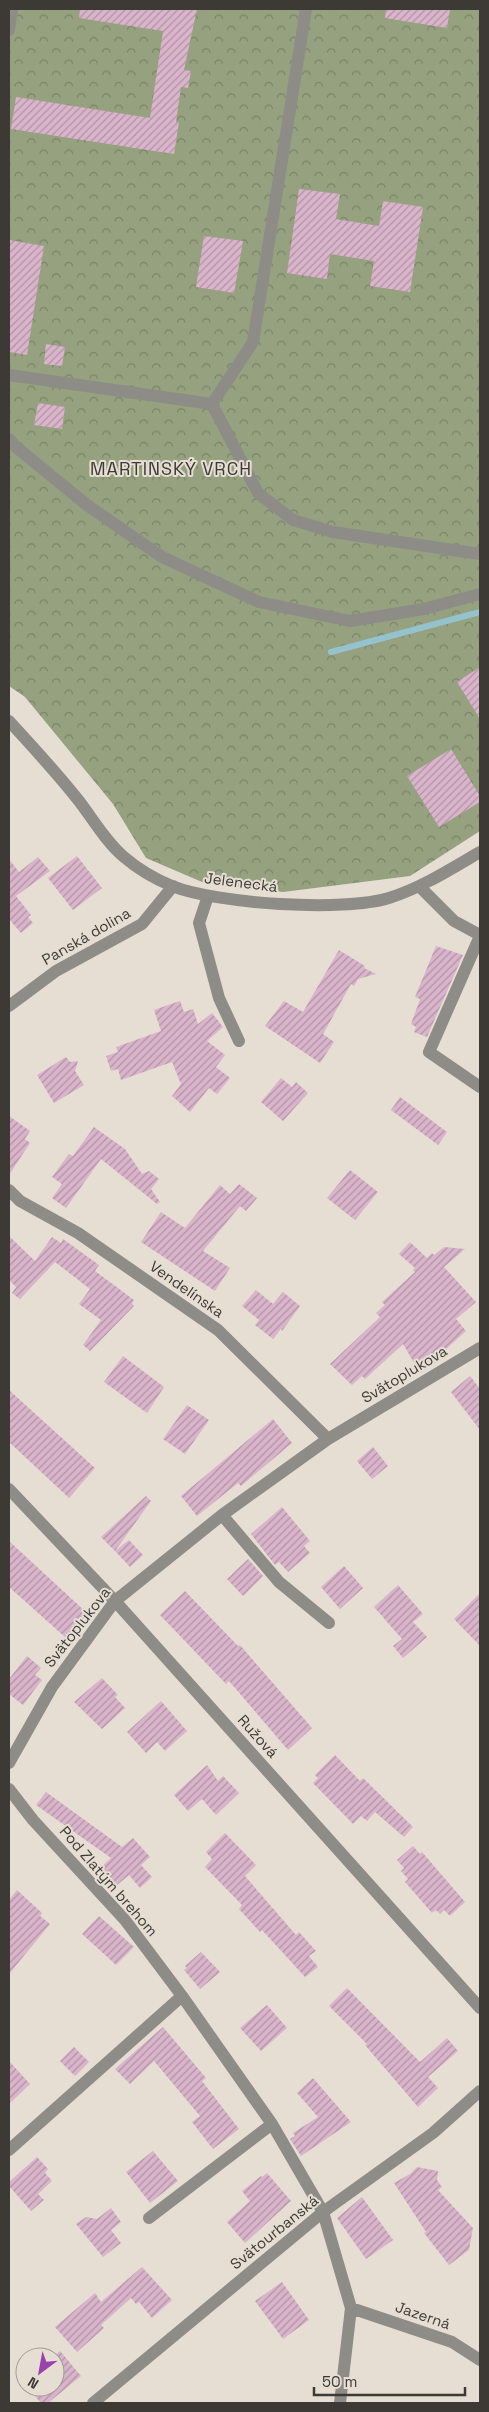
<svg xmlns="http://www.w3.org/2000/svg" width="489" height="2412" viewBox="0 0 489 2412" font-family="'Space Grotesk',sans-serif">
	<defs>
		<pattern id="forest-crowns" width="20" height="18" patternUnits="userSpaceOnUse" patternTransform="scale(1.25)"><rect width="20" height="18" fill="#95a17f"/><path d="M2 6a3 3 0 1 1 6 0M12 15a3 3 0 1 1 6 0" fill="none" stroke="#7b8469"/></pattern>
		<pattern id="building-hatch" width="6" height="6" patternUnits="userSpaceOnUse" patternTransform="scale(1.25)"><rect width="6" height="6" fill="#d9b4ca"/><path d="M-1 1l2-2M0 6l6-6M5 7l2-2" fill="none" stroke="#b193a5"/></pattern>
	</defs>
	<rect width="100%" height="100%" fill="#e6ded3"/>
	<path fill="url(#forest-crowns)" d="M 9,9 L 480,9 L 480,831 L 410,876 L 283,892 L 202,882 L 146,858 L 113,804 L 25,697 L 9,686 Z"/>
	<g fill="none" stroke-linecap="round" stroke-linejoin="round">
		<path stroke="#94c2cd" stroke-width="6" d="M 331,652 L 480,612"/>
	</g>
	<path fill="url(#building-hatch)" d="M 80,9 L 197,9 L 184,70 L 191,71 L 188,88 L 181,87 L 176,122 L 179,122 L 174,154 L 11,129 L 16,97 L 150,118 L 163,31 L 79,18 Z
		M 386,9 L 450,9 L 447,28 L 385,18 Z
		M 299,189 L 340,194 L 336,219 L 379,226 L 383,201 L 423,207 L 410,292 L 370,286 L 374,261 L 330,254 L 327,279 L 287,273 Z
		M 204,236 L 243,241 L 234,293 L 196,287 Z
		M 9,240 L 44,246 L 27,355 L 9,352 Z
		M 46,344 L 65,347 L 62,366 L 44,364 Z
		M 38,403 L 65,407 L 62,429 L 34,425 Z
		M 480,667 L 480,719 L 457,682 Z
		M 451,749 L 480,796 L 480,802 L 439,827 L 407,776 Z
		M 77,856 L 102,888 L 73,910 L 48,878 Z
		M 38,857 L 50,871 L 16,896 L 31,915 L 28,917 L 33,923 L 21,933 L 9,919 L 9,859 L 19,872 Z
		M 436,946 L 463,955 L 427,1037 L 414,1032 L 416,1027 L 411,1024 L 420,999 L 415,997 Z
		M 339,950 L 365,966 L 364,968 L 376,974 L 358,979 L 354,986 L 351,984 L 323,1034 L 334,1042 L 320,1063 L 265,1026 L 284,1001 L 303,1012 Z
		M 180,1001 L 184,1012 L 193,1009 L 198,1024 L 212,1013 L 223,1027 L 207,1041 L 225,1055 L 216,1067 L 230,1078 L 217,1094 L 209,1088 L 190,1112 L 172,1096 L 181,1084 L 172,1062 L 121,1080 L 118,1069 L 111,1071 L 106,1056 L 118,1052 L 116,1047 L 161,1031 L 154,1010 Z
		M 66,1057 L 70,1062 L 78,1061 L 75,1071 L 84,1085 L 54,1103 L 37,1075 Z
		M 281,1078 L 292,1087 L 296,1082 L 308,1093 L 283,1121 L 261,1102 Z
		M 400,1097 L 447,1132 L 438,1145 L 391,1110 Z
		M 9,1116 L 30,1131 L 25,1139 L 30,1143 L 9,1175 Z
		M 94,1127 L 125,1149 L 142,1174 L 149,1171 L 159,1179 L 151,1189 L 160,1202 L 157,1204 L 101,1159 L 66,1208 L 52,1198 L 62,1184 L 52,1177 L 69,1154 L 73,1156 Z
		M 350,1170 L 378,1192 L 355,1220 L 327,1198 Z
		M 239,1184 L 257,1198 L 246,1211 L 240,1206 L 203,1251 L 230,1268 L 215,1291 L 141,1242 L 161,1212 L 185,1228 L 220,1185 L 230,1194 Z
		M 9,1236 L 35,1261 L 52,1237 L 61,1243 L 63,1239 L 99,1265 L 95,1271 L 134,1300 L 132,1303 L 134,1306 L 90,1351 L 83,1345 L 101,1320 L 79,1304 L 90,1289 L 55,1262 L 20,1299 L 12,1293 L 16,1287 L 9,1280 Z
		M 410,1242 L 427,1258 L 432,1253 L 434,1255 L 444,1247 L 465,1249 L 444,1267 L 476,1302 L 456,1319 L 466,1331 L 434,1360 L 436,1362 L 420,1373 L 403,1344 L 365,1379 L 362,1376 L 352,1385 L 330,1364 L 380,1317 L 376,1313 L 385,1305 L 382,1302 L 415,1272 L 413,1270 L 415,1268 L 399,1254 Z
		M 256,1290 L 273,1304 L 283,1292 L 300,1306 L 282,1331 L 281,1329 L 273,1339 L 255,1325 L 259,1320 L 242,1306 Z
		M 123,1356 L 164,1387 L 147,1413 L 104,1382 Z
		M 470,1376 L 480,1389 L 480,1430 L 451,1392 Z
		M 9,1390 L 95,1468 L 69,1498 L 9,1442 Z
		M 187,1405 L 209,1420 L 185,1454 L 163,1439 Z
		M 273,1419 L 292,1443 L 241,1486 L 238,1483 L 197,1516 L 181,1496 Z
		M 373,1447 L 388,1466 L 372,1479 L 357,1461 Z
		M 146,1496 L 151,1501 L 115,1551 L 101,1537 Z
		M 282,1507 L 310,1541 L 304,1546 L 310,1553 L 288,1572 L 279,1562 L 275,1565 L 251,1534 Z
		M 129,1540 L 143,1555 L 130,1567 L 115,1551 Z
		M 9,1541 L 88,1614 L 66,1638 L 9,1587 Z
		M 248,1559 L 263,1576 L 243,1596 L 227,1579 Z
		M 344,1566 L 363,1588 L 340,1609 L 321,1587 Z
		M 398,1585 L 423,1614 L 413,1622 L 427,1637 L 403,1658 L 393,1646 L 402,1639 L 374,1607 Z
		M 185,1591 L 238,1646 L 240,1645 L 312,1728 L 288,1750 L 229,1681 L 226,1684 L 160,1615 Z
		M 480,1593 L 480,1646 L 454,1619 Z
		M 27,1656 L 41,1668 L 35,1675 L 42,1680 L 23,1705 L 9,1694 L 9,1679 Z
		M 102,1678 L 118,1695 L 115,1697 L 125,1708 L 102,1729 L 74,1702 Z
		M 161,1701 L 187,1731 L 165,1751 L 157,1742 L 146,1753 L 127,1732 Z
		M 335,1755 L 360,1781 L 363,1778 L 413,1827 L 404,1837 L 375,1812 L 367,1821 L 361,1816 L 353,1824 L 313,1783 L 318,1778 L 315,1775 Z
		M 207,1765 L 218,1781 L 223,1776 L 239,1793 L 216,1815 L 202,1799 L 188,1811 L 174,1795 Z
		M 46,1792 L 122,1847 L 133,1838 L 150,1857 L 141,1865 L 152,1877 L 140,1888 L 129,1875 L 116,1886 L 100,1868 L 111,1858 L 36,1805 Z
		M 225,1833 L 256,1865 L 245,1876 L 296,1935 L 299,1932 L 316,1951 L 309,1956 L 318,1967 L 305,1977 L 262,1930 L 260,1932 L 239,1909 L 242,1905 L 205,1867 L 212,1859 L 206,1852 Z
		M 413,1846 L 420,1854 L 422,1852 L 465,1902 L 450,1916 L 444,1910 L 440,1914 L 436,1910 L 432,1913 L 405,1882 L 408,1879 L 401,1871 L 404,1868 L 397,1860 Z
		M 17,1890 L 42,1913 L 40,1916 L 50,1924 L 9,1974 L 9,1900 Z
		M 99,1916 L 134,1947 L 116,1965 L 82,1934 Z
		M 201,1952 L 220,1972 L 200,1989 L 184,1970 L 187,1968 L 185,1966 Z
		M 347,1988 L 420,2062 L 447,2038 L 458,2051 L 428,2077 L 438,2088 L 418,2107 L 365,2045 L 367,2044 L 329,2006 Z
		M 267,2005 L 287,2028 L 261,2051 L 240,2028 Z
		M 163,2027 L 206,2078 L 202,2081 L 239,2129 L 213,2149 L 192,2122 L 200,2116 L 154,2061 L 130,2084 L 115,2069 Z
		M 74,2047 L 89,2062 L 75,2076 L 60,2061 Z
		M 9,2061 L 30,2084 L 9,2104 Z
		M 313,2078 L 351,2122 L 301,2156 L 290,2139 L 295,2136 L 293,2133 L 318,2117 L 297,2093 Z
		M 153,2151 L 178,2181 L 150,2203 L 126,2172 Z
		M 37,2157 L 48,2169 L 45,2173 L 52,2181 L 38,2194 L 44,2200 L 31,2211 L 9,2186 L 9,2182 Z
		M 417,2167 L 438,2171 L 437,2180 L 442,2187 L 438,2190 L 473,2228 L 469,2250 L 449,2265 L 424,2233 L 426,2232 L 394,2183 L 410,2174 Z
		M 267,2173 L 291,2201 L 245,2243 L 227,2222 L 250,2201 L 242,2191 L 261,2176 L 262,2177 Z
		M 362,2197 L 393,2240 L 366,2259 L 337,2218 Z
		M 111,2208 L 121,2222 L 111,2230 L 121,2243 L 103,2257 L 76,2224 L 86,2217 L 97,2219 Z
		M 142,2267 L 172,2300 L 152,2318 L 139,2302 L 136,2304 L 131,2298 L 101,2325 L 104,2328 L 77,2352 L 55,2327 L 95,2293 L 101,2302 Z
		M 282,2282 L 309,2320 L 283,2339 L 255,2301 Z
		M 60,2351 L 81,2376 L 48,2403 L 41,2403 L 27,2387 L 55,2387 L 53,2357 Z"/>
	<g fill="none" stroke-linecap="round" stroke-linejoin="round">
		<path stroke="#8e8c87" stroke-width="12" d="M 9,30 L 12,9
			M 9,375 L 212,404 L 258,493 L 293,520 L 333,532 L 480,554
			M 212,404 L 253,342 L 306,9
			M 9,439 L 16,447 L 87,505 L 162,557 L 259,602 L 350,621 L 424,609 L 480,594
			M 9,721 C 33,747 57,773 79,801 C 93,819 106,842 124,857 C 138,869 155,879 172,886 C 217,904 344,912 389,898 C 421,888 451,869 480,852
			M 419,886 L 454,921 L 480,935
			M 208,896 L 199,923 L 219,998 L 239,1041
			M 480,936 L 429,1052 L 480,1087
			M 9,1006 L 56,971 L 142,924 L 173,886
			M 9,1190 L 20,1201 L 78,1233 L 218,1330 L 328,1439
			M 9,1489 L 115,1601 L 480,2008
			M 222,1515 L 279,1582 L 329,1623
			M 9,1763 L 52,1687 L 115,1601 L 222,1515 L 328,1439 L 480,1348
			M 9,1789 L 33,1820 L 125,1920 L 182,1996 L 272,2124 L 323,2212 L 351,2308 L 340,2403
			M 9,2150 L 182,1996
			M 149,2218 L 272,2124
			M 351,2308 L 452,2342 L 480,2360
			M 93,2403 L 323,2212 L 433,2133 L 480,2091"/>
	</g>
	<g text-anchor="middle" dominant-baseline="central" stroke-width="4" stroke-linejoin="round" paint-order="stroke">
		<g font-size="15" fill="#3d3a35" stroke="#e6ded3">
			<text transform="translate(241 882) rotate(7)">Jelenecká</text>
			<text transform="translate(86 936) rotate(-30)">Panská dolina</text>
			<text transform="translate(187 1289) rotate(35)">Vendelínska</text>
			<text transform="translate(404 1374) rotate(-31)">Svätoplukova</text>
			<text transform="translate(77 1627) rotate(-52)">Svätoplukova</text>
			<text transform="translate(258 1736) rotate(48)">Ružová</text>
			<text transform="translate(109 1881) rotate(49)">Pod Zlatým brehom</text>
			<text transform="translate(274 2232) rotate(-39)">Svätourbanská</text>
			<text transform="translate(423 2315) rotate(19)">Jazerná</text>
		</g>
		<g font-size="18" letter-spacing="1" fill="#3d3a35" stroke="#e6ded3">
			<text x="171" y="468">MARTINSKÝ VRCH</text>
		</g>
	</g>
	<rect width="489" height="2412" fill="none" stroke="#3d3a35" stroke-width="20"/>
	<g transform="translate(40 2372) rotate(212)"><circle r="24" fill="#e6ded3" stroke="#a29c94"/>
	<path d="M0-4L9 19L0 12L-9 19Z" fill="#9a42ae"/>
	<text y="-8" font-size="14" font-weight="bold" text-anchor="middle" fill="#3d3a35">N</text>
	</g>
	<path d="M314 2387v8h151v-8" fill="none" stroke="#3d3a35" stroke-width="2.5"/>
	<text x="322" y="2387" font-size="15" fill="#3d3a35" stroke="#e6ded3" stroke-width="4" paint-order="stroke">50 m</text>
</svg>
